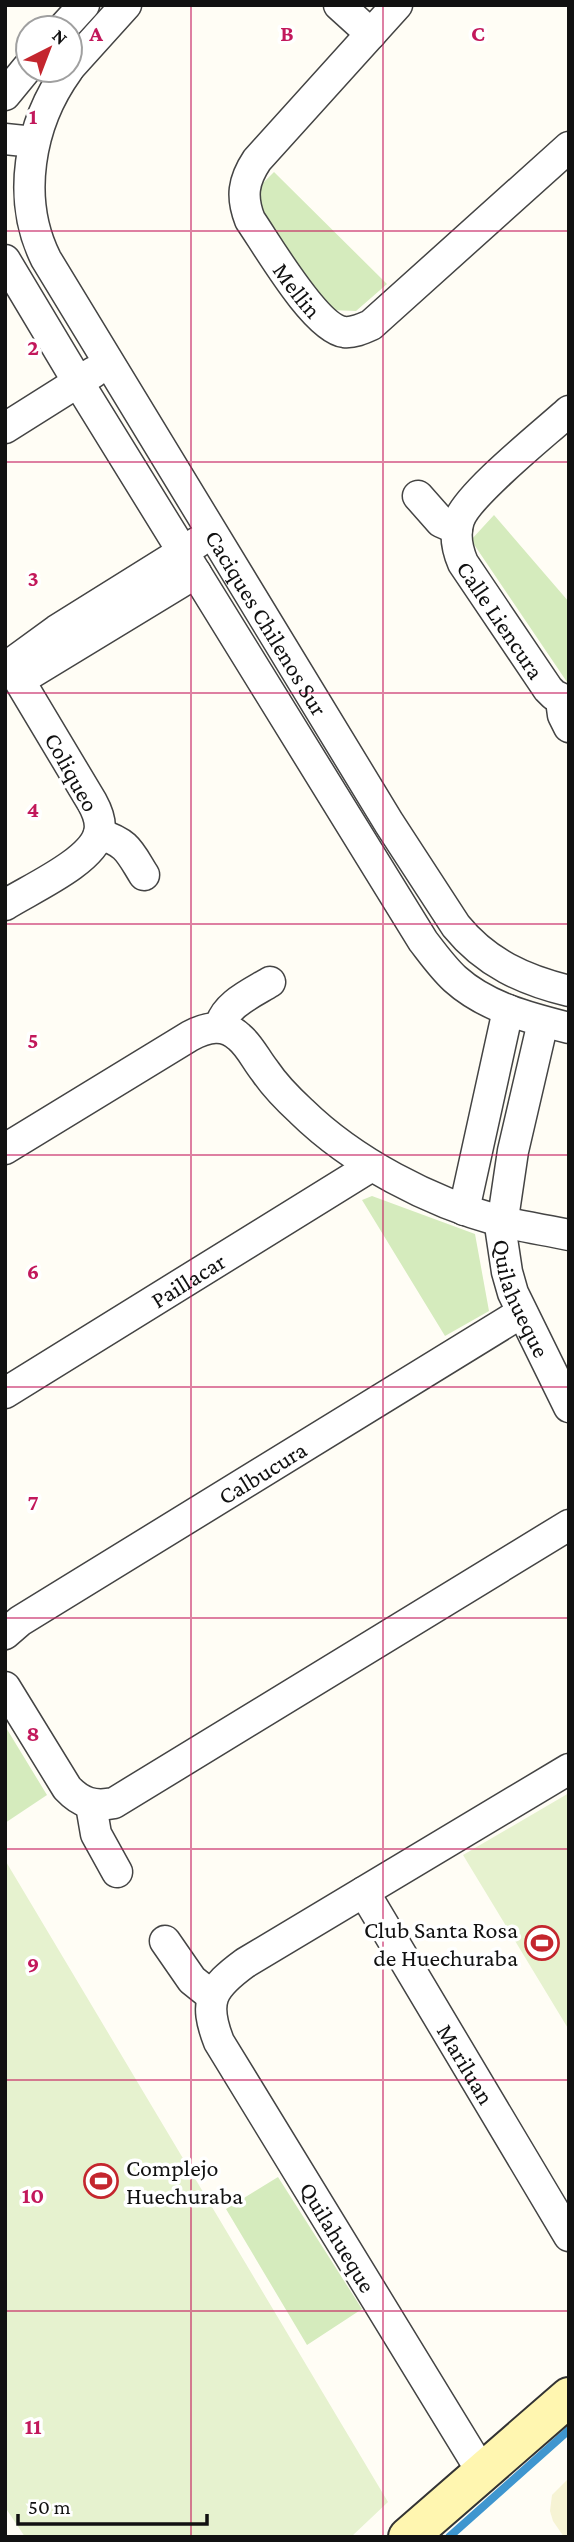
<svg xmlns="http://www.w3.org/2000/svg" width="574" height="2542" viewBox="0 0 574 2542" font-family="'Crimson Pro',serif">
	<rect width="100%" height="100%" fill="#fffdf5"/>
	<path fill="#f6f3d4" d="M 569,2478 L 569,2537 L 564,2537 L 553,2521 L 550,2511 L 552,2495 Z"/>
	<path fill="#d5ebbd" d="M 274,172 L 387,284 L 356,311 L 330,310 L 258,206 L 255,191 Z
		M 494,515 L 569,602 L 569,685 L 471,540 Z
		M 372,1196 L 475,1234 L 489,1311 L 445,1336 L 362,1200 Z
		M 5,1726 L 47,1795 L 5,1823 Z
		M 278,2177 L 362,2309 L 307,2345 L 226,2209 Z"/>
	<path fill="#e6f2cf" d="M 569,1793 L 569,2030 L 463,1855 Z
		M 5,1860 L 388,2502 L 351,2537 L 25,2537 L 5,2507 Z"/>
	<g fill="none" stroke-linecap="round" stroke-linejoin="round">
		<path stroke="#3f96cf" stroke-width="8" d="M 449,2537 L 569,2430"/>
		<g stroke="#444" stroke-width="33">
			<g id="street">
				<path d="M 339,5 L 371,34"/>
				<path id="s1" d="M 397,5 L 257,160 C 243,181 241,197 250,220 C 268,246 315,328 344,332 C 353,333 362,329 371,325 L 569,147"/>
				<path d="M 63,28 L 84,5"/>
				<path d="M 70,67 L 126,5"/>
				<path id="s2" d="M 68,70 C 29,124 16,199 46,259 L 389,823 L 456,926 C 486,963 524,980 569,991"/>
				<path d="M 5,95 L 28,67"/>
				<path d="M 5,139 L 34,142"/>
				<path d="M 5,260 L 78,382 L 423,941 C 433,954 443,968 455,979 C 486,1007 529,1018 569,1028"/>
				<path id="s3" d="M 569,411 C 545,433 468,494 459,520 C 454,535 457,549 463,563 L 548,689 L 554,695 L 569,702"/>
				<path d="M 5,428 L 94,372"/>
				<path d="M 418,496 L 441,522 L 457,529"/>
				<path d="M 5,668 L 57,630 L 198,542"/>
				<path d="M 20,680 L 196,573"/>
				<path d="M 561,700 L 563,715 L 569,727"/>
				<path d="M 99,834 C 128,843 129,851 144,875"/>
				<path d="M 5,905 C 30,889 92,862 99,833 C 102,822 97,811 92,802 L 10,665"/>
				<path id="s4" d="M 543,1022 L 513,1151 L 501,1232 L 507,1272 L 513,1293 L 569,1407"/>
				<path d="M 220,1027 C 224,1005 252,993 270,982"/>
				<path d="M 5,1149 L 190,1036 C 207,1027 224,1023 239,1037 C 250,1046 256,1060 265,1071 C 275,1086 288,1099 301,1111 C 353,1162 430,1202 500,1221 C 523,1227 546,1230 569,1235"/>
				<path d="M 464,1210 L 508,1010"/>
				<path id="s5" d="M 5,1393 L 370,1167"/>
				<path id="s6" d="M 5,1634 L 20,1621 L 521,1313"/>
				<path d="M 5,1687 L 67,1788 C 81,1803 94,1807 114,1803 L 569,1525"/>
				<path d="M 91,1805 L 96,1834 L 117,1872"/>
				<path id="s7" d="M 364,1892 L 569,2236"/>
				<path d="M 165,1941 L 192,1980 L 212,1996"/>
				<path d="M 482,2472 L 219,2042 C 203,2001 211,1988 245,1963 L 569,1769"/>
			</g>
		</g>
		<g stroke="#333" stroke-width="42">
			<path id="secondary" d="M 408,2537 L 569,2397"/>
		</g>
		<use href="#street" stroke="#fff" stroke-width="30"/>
		<use href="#secondary" stroke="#fff6b0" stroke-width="38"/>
	</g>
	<path fill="none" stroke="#c2185b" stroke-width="2" stroke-opacity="0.55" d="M 191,5 L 191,2537M 383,5 L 383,2537M 5,231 L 569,231M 5,462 L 569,462M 5,693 L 569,693M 5,924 L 569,924M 5,1155 L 569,1155M 5,1387 L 569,1387M 5,1618 L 569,1618M 5,1849 L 569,1849M 5,2080 L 569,2080M 5,2311 L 569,2311"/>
	<defs>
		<g id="stadium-ring" transform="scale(1.75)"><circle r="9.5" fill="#fff" stroke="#c4262e" stroke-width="1.5"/><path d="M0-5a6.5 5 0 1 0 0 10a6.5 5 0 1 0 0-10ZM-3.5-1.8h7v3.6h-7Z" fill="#c4262e"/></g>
	</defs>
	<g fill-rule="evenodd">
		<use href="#stadium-ring" x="542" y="1943"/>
		<use href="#stadium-ring" x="101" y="2181"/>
	</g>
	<g text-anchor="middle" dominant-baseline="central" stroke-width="7" stroke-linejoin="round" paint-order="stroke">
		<g font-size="24" fill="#111" stroke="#fff">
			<text stroke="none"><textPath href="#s1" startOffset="357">Mellin</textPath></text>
			<text stroke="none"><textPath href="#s3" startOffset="268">Calle Liencura</textPath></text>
			<text stroke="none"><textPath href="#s2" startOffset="625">Caciques Chilenos Sur</textPath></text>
			<text transform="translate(72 772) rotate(61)">Coliqueo</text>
			<text stroke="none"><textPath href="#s5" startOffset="215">Paillacar</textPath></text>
			<text stroke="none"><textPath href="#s4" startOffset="284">Quilahueque</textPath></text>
			<text stroke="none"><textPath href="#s6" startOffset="304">Calbucura</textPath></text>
			<text stroke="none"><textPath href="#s7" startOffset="200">Mariluan</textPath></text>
			<text transform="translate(338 2237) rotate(59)">Quilahueque</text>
		</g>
		<g font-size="24" fill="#111" stroke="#fff" text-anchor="end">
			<text x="518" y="1929">Club Santa Rosa<tspan x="518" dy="28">de Huechuraba</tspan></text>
			<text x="126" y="2167" text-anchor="start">Complejo<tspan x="126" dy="28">Huechuraba</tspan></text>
		</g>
	</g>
	<g font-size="23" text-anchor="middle" font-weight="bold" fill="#c2185b" stroke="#fff" stroke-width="7" stroke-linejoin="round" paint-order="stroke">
		<text x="96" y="41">A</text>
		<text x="287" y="41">B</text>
		<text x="478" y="41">C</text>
		<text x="33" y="124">1</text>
		<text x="33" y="355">2</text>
		<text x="33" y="586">3</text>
		<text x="33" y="817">4</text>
		<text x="33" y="1048">5</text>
		<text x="33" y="1279">6</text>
		<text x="33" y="1510">7</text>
		<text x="33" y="1741">8</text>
		<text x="33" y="1972">9</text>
		<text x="33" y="2203">10</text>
		<text x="33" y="2434">11</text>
	</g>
	<rect width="574" height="2542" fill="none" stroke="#111111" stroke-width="14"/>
	<g transform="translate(49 49) rotate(42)"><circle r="33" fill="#ffffff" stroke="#a0a0a0" stroke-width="2"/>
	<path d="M0-5L12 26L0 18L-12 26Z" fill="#c4262e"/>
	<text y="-10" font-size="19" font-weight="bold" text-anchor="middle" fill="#111111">N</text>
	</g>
	<path d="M18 2514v10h189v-10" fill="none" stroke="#111111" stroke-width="3.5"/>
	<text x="28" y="2514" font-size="21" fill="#111111" stroke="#ffffff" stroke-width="5" paint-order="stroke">50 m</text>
</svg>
